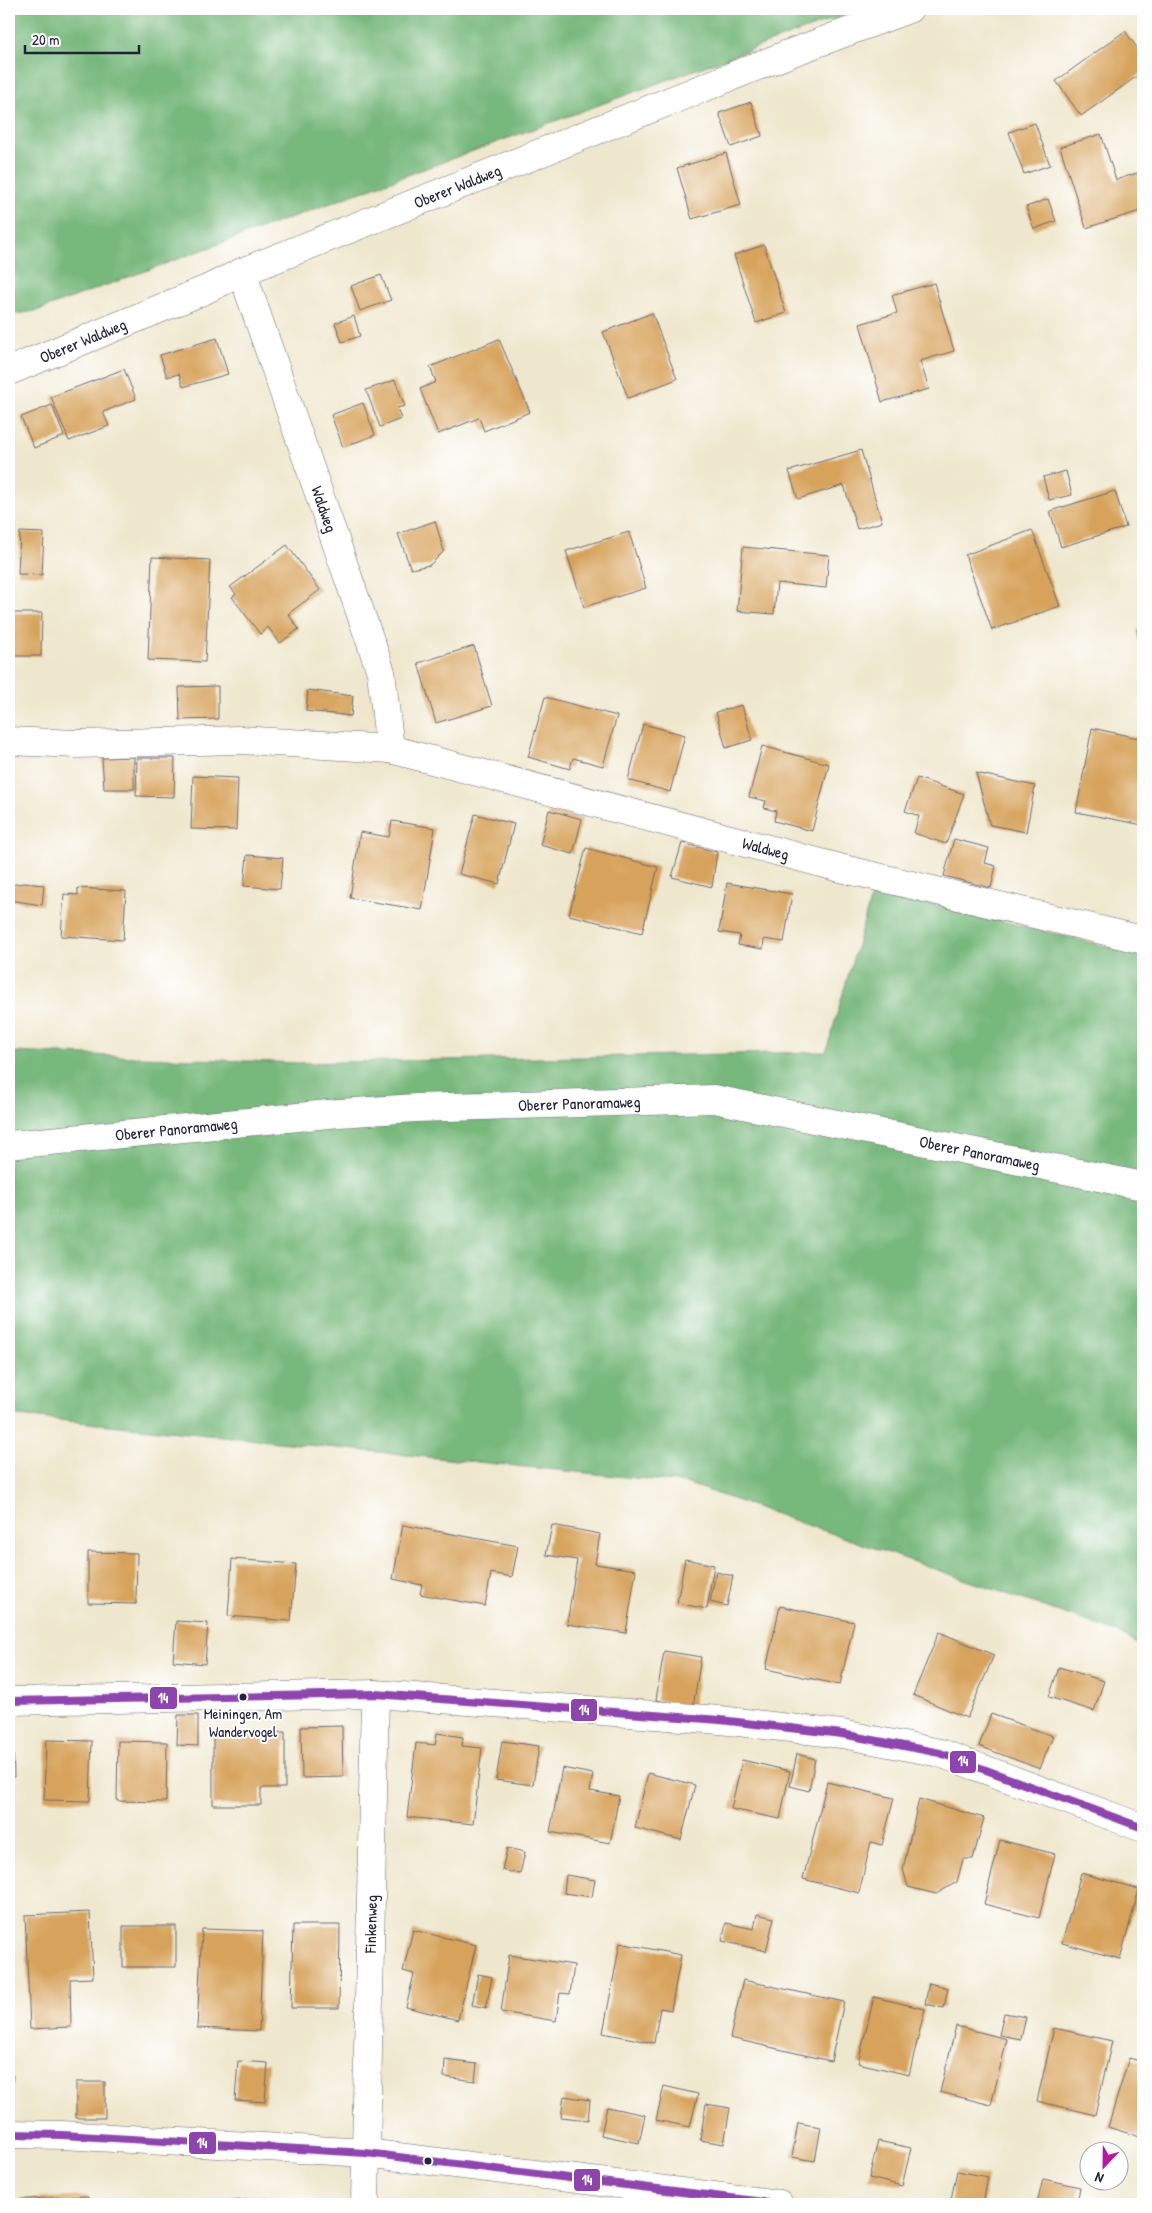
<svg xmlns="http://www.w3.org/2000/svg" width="1152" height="2213" viewBox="0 0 1152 2213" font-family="'Patrick Hand',sans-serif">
	<rect width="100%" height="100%" fill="#fff"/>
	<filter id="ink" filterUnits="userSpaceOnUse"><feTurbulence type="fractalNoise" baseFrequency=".02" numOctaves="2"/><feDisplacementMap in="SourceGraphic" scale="10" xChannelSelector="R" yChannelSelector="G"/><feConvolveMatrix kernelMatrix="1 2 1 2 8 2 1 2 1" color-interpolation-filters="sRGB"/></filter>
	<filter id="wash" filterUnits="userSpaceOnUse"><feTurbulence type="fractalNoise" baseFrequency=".0096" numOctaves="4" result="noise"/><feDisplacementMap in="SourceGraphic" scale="20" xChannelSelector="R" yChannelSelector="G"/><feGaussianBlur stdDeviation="1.12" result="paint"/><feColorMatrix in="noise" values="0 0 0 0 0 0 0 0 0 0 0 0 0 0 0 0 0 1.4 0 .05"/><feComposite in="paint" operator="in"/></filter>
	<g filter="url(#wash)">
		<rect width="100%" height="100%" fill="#efe7cd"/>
		<path fill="#77b87b" stroke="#4c6d5b" d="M 9,9 L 861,9 L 36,311 L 9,315 Z
			M 873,890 L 1143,955 L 1143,1647 L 1117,1632 L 686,1483 L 9,1415 L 9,1052 L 299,1063 L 826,1052 Z"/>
		<g id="blocks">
			<path fill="#d7a35b" d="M 1125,31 L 1143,56 L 1143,72 L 1081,116 L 1056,81 Z
				M 751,102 L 762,136 L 731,147 L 719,113 Z
				M 1035,123 L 1050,165 L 1024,174 L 1009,132 Z
				M 1101,134 L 1116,180 L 1137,173 L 1143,192 L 1143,210 L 1086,228 L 1060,147 Z
				M 726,153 L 741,205 L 692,219 L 677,168 Z
				M 1048,199 L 1056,221 L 1034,229 L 1026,207 Z
				M 764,245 L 786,313 L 756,323 L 734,255 Z
				M 381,275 L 391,300 L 360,311 L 351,286 Z
				M 934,283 L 954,351 L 920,361 L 929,389 L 882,402 L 860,324 L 897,313 L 892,295 Z
				M 652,313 L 677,379 L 628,398 L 603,332 Z
				M 354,316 L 360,336 L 342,342 L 335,323 Z
				M 217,338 L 228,374 L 183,387 L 179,374 L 167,377 L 160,355 Z
				M 499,339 L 530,412 L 484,431 L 479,418 L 438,434 L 420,389 L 436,382 L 430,367 Z
				M 124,369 L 136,399 L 103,412 L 109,426 L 69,441 L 51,397 Z
				M 395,380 L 405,406 L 397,408 L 401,419 L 380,427 L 366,390 Z
				M 363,403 L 375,435 L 343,447 L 331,415 Z
				M 52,405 L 64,436 L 34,448 L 21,417 Z
				M 861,450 L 882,522 L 857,529 L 844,485 L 798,499 L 789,471 Z
				M 1066,471 L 1072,495 L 1049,500 L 1043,477 Z
				M 1115,491 L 1126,527 L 1061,547 L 1050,511 Z
				M 435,521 L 444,551 L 430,565 L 411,569 L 398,534 Z
				M 1032,530 L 1060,606 L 992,630 L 965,555 Z
				M 20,532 L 44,533 L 42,575 L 18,574 Z
				M 629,532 L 646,588 L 584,607 L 566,551 Z
				M 287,545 L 320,590 L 288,614 L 299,629 L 280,643 L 268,627 L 260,634 L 232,597 L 236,594 L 230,587 Z
				M 743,547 L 829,555 L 826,588 L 777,583 L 774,614 L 737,611 Z
				M 152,557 L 210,560 L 205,662 L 148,660 Z
				M 11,613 L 42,613 L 41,656 L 11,656 Z
				M 1143,628 L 1143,651 L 1141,652 L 1137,630 Z
				M 474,646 L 492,706 L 436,723 L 418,663 Z
				M 218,686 L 218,719 L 180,720 L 179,687 Z
				M 308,690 L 353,696 L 351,716 L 306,711 Z
				M 545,697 L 617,716 L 603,766 L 573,758 L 570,769 L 528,757 Z
				M 742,705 L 752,740 L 726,748 L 716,712 Z
				M 643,724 L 685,735 L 670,792 L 628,780 Z
				M 1092,728 L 1143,739 L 1143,825 L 1076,812 Z
				M 762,746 L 829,764 L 812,831 L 774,821 L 776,811 L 764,808 L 766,801 L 749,797 Z
				M 134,757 L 134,789 L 104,789 L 102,758 Z
				M 137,758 L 175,758 L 174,797 L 136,796 Z
				M 976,773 L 1035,786 L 1026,832 L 990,825 Z
				M 193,776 L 238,778 L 236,830 L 191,829 Z
				M 917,778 L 964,794 L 946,844 L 914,833 L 919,816 L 905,811 Z
				M 549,810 L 582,819 L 573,854 L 540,845 Z
				M 475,814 L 514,824 L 499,884 L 459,874 Z
				M 392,821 L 435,828 L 422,910 L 350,898 L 360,832 L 389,837 Z
				M 954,839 L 989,848 L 985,863 L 996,866 L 991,888 L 944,876 Z
				M 682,843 L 717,852 L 712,887 L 672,877 Z
				M 586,848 L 658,867 L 642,933 L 569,915 Z
				M 247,855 L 283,858 L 280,889 L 244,886 Z
				M 24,883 L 44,885 L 42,905 L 9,900 L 9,885 Z
				M 727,883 L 792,894 L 784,942 L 764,939 L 763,949 L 738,945 L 740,935 L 719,932 Z
				M 78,888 L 126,891 L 123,940 L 61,936 L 64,894 L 78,895 Z
				M 403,1525 L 518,1546 L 512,1577 L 491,1573 L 485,1606 L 420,1594 L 422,1585 L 393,1579 Z
				M 552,1525 L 600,1534 L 595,1564 L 636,1570 L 626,1633 L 567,1624 L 577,1560 L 546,1555 Z
				M 88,1552 L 137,1553 L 136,1604 L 88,1603 Z
				M 232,1559 L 296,1564 L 291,1621 L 228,1616 Z
				M 685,1559 L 714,1565 L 707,1609 L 677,1603 Z
				M 716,1572 L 733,1576 L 727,1606 L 710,1602 Z
				M 780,1606 L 854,1622 L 840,1685 L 766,1669 Z
				M 176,1621 L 208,1623 L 205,1664 L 173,1661 Z
				M 939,1632 L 994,1655 L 967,1718 L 913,1695 Z
				M 664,1651 L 701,1657 L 693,1707 L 656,1700 Z
				M 1059,1667 L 1104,1681 L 1094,1711 L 1049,1697 Z
				M 991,1714 L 1053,1736 L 1040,1769 L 979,1746 Z
				M 178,1715 L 198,1715 L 198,1746 L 177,1745 Z
				M 342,1726 L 343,1777 L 302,1778 L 301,1727 Z
				M 213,1732 L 285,1732 L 285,1788 L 261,1788 L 261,1805 L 213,1805 Z
				M 437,1733 L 463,1737 L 462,1746 L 482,1748 L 473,1824 L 407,1817 L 416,1743 L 435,1745 Z
				M 9,1739 L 13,1739 L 14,1777 L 9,1777 Z
				M 46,1740 L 92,1741 L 90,1801 L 44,1800 Z
				M 118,1741 L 167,1742 L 166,1802 L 117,1801 Z
				M 502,1741 L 539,1746 L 533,1785 L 496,1780 Z
				M 797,1754 L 815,1759 L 809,1791 L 790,1786 Z
				M 742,1760 L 790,1771 L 780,1819 L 731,1809 Z
				M 562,1768 L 593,1774 L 590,1791 L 619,1796 L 610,1843 L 550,1832 Z
				M 648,1773 L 695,1785 L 681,1840 L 635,1828 Z
				M 827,1782 L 894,1798 L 882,1845 L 871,1842 L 859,1893 L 803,1879 Z
				M 919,1799 L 984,1818 L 973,1859 L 963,1859 L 957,1882 L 936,1894 L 908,1887 L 903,1869 Z
				M 1000,1840 L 1055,1854 L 1039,1918 L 984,1904 Z
				M 507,1848 L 525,1852 L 520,1874 L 502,1870 Z
				M 1081,1873 L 1139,1889 L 1120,1959 L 1062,1943 Z
				M 566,1875 L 595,1880 L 592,1897 L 564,1893 Z
				M 90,1912 L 93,1978 L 70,1979 L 71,2027 L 30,2029 L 25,1915 Z
				M 757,1914 L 774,1918 L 766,1951 L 722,1941 L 726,1923 L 754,1929 Z
				M 293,1925 L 340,1925 L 339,2008 L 291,2008 Z
				M 123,1926 L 176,1926 L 176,1967 L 123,1967 Z
				M 202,1929 L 263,1931 L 259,2031 L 197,2028 Z
				M 413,1930 L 476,1945 L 458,2020 L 406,2007 L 414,1974 L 403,1971 Z
				M 620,1943 L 681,1955 L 671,2010 L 660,2008 L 654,2043 L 603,2033 Z
				M 509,1955 L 574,1965 L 570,1994 L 560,1993 L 556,2021 L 501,2012 Z
				M 478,1974 L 492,1977 L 486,2008 L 472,2005 Z
				M 743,1980 L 844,2002 L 831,2061 L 730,2038 Z
				M 929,1983 L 948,1988 L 944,2008 L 925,2004 Z
				M 874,1997 L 925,2009 L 909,2075 L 858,2063 Z
				M 1004,2013 L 1026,2017 L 1021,2039 L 999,2035 Z
				M 956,2026 L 1007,2039 L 991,2105 L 940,2092 Z
				M 1054,2028 L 1112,2041 L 1095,2115 L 1037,2101 Z
				M 1129,2058 L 1143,2062 L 1143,2138 L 1108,2127 Z
				M 445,2060 L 477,2064 L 475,2081 L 444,2077 Z
				M 238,2061 L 268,2063 L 265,2102 L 235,2100 Z
				M 9,2075 L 13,2075 L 11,2116 L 9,2116 Z
				M 76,2082 L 105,2082 L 105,2118 L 76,2118 Z
				M 664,2086 L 698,2094 L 690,2127 L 656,2120 Z
				M 564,2096 L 590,2100 L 588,2120 L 561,2117 Z
				M 706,2104 L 730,2108 L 724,2144 L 700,2140 Z
				M 607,2107 L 645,2115 L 639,2143 L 601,2135 Z
				M 798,2123 L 821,2127 L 815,2161 L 792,2157 Z
				M 878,2141 L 911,2148 L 902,2186 L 869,2178 Z
				M 957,2171 L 988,2177 L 983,2204 L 950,2204 Z
				M 1043,2179 L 1080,2187 L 1078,2198 L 1100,2204 L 1037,2204 Z
				M 88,2196 L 88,2204 L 9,2204 L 9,2200 Z
				M 268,2198 L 269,2204 L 204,2204 L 204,2203 Z"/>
		</g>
	</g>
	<g filter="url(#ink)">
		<use href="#blocks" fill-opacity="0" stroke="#6a676e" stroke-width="1"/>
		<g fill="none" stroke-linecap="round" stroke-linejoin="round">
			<g stroke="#6a676e" stroke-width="29">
				<g id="street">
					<path id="s1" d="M 242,272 L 381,672 L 390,749"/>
					<path id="s2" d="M 9,371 L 205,290 L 242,272 L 788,54 L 909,9"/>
					<path id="s3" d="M 9,741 L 76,744 L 241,740 L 390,749 L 840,868 L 1143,940"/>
					<path id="s4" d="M 9,1145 L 339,1113 L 416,1108 L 714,1099 L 1143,1186"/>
					<path d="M 9,1701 L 375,1694 L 720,1720 L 842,1734 L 940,1753 L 1143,1828"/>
					<path d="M 9,2134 L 62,2135 L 366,2153 L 779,2204"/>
					<path id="s5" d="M 365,2204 L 375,1694"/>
				</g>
			</g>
			<use href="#street" stroke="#fff" stroke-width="28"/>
			<g stroke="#fff" stroke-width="11">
				<path id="bus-1" d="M 9,1701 L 375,1694 L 720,1720 L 842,1734 L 940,1753 L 1143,1828
					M 9,2134 L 62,2135 L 366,2153 L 779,2204"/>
			</g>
			<use href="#bus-1" stroke="#8e44ad" stroke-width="8"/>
		</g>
	</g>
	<g fill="#22223b" stroke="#fff" stroke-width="2">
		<circle cx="243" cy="1697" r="4.5"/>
		<circle cx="428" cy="2161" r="4.5"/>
	</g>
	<g text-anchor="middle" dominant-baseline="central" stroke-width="4" stroke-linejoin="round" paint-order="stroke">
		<g font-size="15" fill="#22223b" stroke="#fff">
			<text x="243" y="1713">Meiningen, Am<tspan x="243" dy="18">Wandervogel</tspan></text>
		</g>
		<g font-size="16" fill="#22223b" stroke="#fff">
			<text stroke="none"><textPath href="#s2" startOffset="485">Oberer Waldweg</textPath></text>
			<text stroke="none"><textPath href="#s2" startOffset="80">Oberer Waldweg</textPath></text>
			<text stroke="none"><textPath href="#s1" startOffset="251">Waldweg</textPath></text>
			<text stroke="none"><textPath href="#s3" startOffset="770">Waldweg</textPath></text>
			<text stroke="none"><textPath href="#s4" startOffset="572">Oberer Panoramaweg</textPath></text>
			<text stroke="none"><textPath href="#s4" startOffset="168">Oberer Panoramaweg</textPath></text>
			<text stroke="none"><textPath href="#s4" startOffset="978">Oberer Panoramaweg</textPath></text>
			<text stroke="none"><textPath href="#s5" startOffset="280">Finkenweg</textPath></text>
		</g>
	</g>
	<g stroke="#fff" stroke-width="2">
		<rect x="149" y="1686" width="29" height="24" rx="5" fill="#8e44ad"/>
		<rect x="570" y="1698" width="28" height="24" rx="5" fill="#8e44ad"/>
		<rect x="949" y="1750" width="28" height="24" rx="5" fill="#8e44ad"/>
		<rect x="188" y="2131" width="29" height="24" rx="5" fill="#8e44ad"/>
		<rect x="573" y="2168" width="28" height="24" rx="5" fill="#8e44ad"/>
	</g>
	<g font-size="14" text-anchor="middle" font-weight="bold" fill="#fff">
		<text x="163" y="1703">14</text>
		<text x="584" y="1715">14</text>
		<text x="963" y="1766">14</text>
		<text x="202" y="2148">14</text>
		<text x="587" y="2185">14</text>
	</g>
	<rect width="1152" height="2213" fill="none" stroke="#fff" stroke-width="30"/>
	<g transform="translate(1104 2166) rotate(202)"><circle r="24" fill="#ffffff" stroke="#a7a7b1"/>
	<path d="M0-4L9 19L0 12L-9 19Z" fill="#b5179e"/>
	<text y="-8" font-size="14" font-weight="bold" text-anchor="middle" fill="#22223b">N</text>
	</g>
	<path d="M25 45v8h114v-8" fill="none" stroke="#22223b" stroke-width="2.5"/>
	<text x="32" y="45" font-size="15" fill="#22223b" stroke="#ffffff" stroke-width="4" paint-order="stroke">20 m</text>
</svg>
